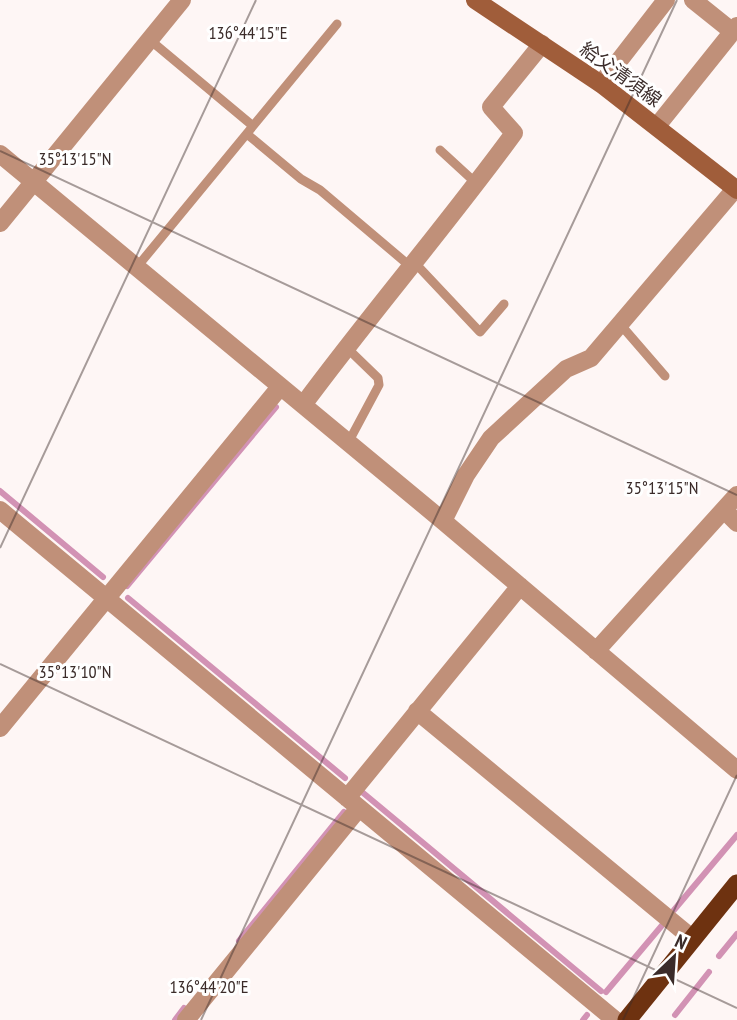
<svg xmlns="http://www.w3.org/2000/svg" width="737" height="1020" viewBox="0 0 737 1020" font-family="'PT Sans Narrow','Noto Sans JP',sans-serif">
	<rect width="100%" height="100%" fill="#fef6f5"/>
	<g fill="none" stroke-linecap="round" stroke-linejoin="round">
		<path stroke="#d292b4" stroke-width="6" d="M 0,491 L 103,577
			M 127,586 L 276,407
			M 128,598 L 345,778
			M 362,792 L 601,991
			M 674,910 L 737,835
			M 239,941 L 344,812
			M 719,956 L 737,934
			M 606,992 L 664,923
			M 675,1015 L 709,972
			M 175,1020 L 184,1008
			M 583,1020 L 587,1015"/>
		<path stroke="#c09079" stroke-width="9" d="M 253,126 L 337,24
			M 247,134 L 301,179 L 320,190 L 411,267
			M 440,150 L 477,184
			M 415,263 L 480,332 L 504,304
			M 137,267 L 253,126 L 150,40
			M 620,324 L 665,376
			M 346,347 L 378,378 L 379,385 L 348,443"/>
		<path stroke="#c09079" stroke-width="18" d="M 693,0 L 733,32
			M 601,84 L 666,0
			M 657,126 L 737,26
			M 0,154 L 443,521 L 737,770
			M 0,223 L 182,0
			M 303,405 C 371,313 446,226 514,133 L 491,107 L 542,44
			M 0,510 L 615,1020
			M 724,510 L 737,523
			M 443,521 L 466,475 L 491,438 L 566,369 L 591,358 L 735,189
			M 596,651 L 737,495
			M 417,711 L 693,939
			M 0,728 L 280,387
			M 347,798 L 520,586
			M 186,1020 L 359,808"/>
		<path stroke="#a05d3a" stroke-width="18" d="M 475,0 L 601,84 L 737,190"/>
		<path stroke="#6e3210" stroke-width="19" d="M 627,1020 L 737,884"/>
	</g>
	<path fill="none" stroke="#3b2c2a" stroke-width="2" stroke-opacity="0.45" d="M 0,151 L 737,495M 0,548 L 256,0M 0,664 L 737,1008M 201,1020 L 677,0M 623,1020 L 737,775"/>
	<g text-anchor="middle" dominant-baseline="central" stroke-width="6" stroke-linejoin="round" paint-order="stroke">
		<g font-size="19" fill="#3b2c2a" stroke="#fff">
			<text transform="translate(621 74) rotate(36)">給父清須線</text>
		</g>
	</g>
	<g font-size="18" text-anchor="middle" fill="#3b2c2a" stroke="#fff" stroke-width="6" stroke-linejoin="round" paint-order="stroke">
		<text x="248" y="39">136°44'15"E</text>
		<text x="75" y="165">35°13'15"N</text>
		<text x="662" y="494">35°13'15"N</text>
		<text x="75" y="678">35°13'10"N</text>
		<text x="209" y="993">136°44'20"E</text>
	</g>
	<g transform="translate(674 957) rotate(25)" stroke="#ffffff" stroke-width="5" paint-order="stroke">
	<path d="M0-5L12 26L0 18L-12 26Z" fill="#3b2c2a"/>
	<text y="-10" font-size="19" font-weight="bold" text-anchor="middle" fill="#3b2c2a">N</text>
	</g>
</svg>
